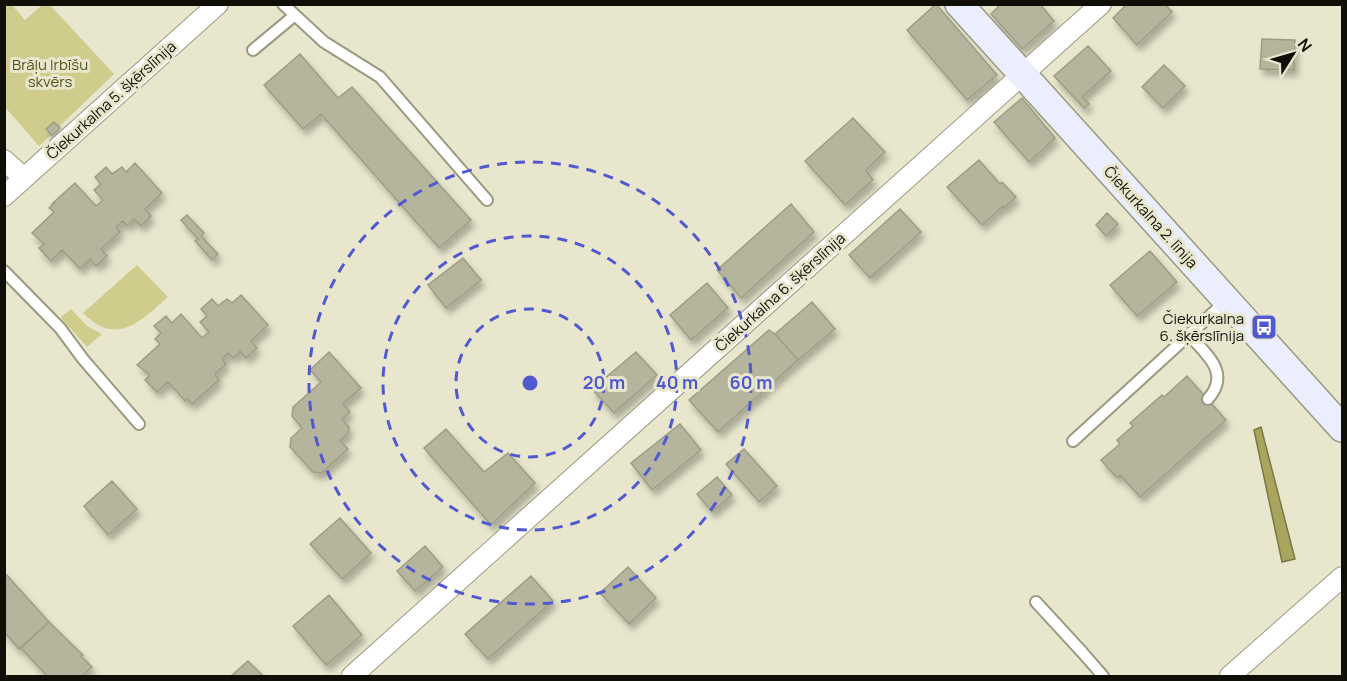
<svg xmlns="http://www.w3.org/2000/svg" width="1347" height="681" viewBox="0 0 1347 681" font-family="Manrope,sans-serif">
	<defs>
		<filter id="shadow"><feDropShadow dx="3.5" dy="6" stdDeviation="3" flood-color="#0004"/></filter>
	</defs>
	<rect width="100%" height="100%" fill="#e8e7ce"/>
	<path fill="#d0cc8b" d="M 4,5 L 12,5 L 25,20 L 42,5 L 50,5 L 114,74 L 39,146 L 5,107 Z
		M 137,265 L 168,297 C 139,322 117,347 83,313 Z
		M 71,309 L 87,326 L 102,334 L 87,347 L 62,319 L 61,317 Z"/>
	<path fill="#a9a55e" stroke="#7b7844" stroke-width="1.5" d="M 1261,427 L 1295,559 L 1282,562 L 1254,430 Z"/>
	<path fill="#b5b49c" stroke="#9d9d85" stroke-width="1.5" filter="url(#shadow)" d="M 936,4 L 997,75 L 967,100 L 907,30 Z
		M 1001,4 L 1040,4 L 1054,21 L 1022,49 L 991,14 Z
		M 1127,4 L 1165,4 L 1172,12 L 1137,45 L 1113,18 Z
		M 1262,39 L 1295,40 L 1294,70 L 1260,69 Z
		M 1088,46 L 1111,71 L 1082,97 L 1089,104 L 1084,108 L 1054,76 Z
		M 300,54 L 338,98 L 352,87 L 471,220 L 439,248 L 321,114 L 303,129 L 264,85 Z
		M 1164,65 L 1185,86 L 1163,108 L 1142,87 Z
		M 1022,98 L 1055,138 L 1029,162 L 994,122 Z
		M 853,118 L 885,152 L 866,170 L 873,180 L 845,205 L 805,161 Z
		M 54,122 L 60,128 L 52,136 L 46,129 Z
		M 979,160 L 1000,184 L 1002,182 L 1016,197 L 1004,208 L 1003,206 L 982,225 L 947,187 Z
		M 135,163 L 162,193 L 145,209 L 151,216 L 141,226 L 134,219 L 127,226 L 123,221 L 116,227 L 120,232 L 101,249 L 107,256 L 96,266 L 90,259 L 80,269 L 62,250 L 51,261 L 39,248 L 44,244 L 32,233 L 54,212 L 49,208 L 54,203 L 53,203 L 75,183 L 96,206 L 103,200 L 94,190 L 101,184 L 95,177 L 106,167 L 112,174 L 122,167 L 126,172 Z
		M 791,204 L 814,232 L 741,298 L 717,270 Z
		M 900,209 L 921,232 L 870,278 L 849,255 Z
		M 1107,213 L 1118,224 L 1106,236 L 1096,225 Z
		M 187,215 L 204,233 L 201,236 L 218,254 L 212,260 L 195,241 L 198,239 L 181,220 Z
		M 1150,251 L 1177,282 L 1137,316 L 1110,285 Z
		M 463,258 L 481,280 L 446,308 L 428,285 Z
		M 707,283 L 728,308 L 691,340 L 670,315 Z
		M 241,295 L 268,325 L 251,341 L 257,348 L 246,358 L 240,351 L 233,358 L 228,353 L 222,359 L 226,364 L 215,374 L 219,380 L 192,404 L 187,399 L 185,401 L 168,382 L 157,392 L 145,380 L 150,375 L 137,365 L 160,344 L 155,339 L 161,333 L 154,326 L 166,316 L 172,323 L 181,314 L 202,338 L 209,332 L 200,322 L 207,316 L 201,309 L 212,299 L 218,306 L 227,299 L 232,303 Z
		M 812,302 L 835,329 L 798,360 L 775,334 Z
		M 769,330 L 775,334 L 798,360 L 718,432 L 689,400 Z
		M 329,352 L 361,388 L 343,404 L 350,412 L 342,419 L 349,427 L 348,433 L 340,441 L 348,449 L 322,473 L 313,472 L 290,447 L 291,438 L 302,428 L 292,416 L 293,407 L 321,382 L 310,370 Z
		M 636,352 L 657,375 L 614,413 L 592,389 Z
		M 1187,376 L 1226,420 L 1140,497 L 1120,475 L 1117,478 L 1101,460 L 1120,444 L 1117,440 L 1133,426 L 1130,423 L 1162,395 L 1164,397 Z
		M 680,424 L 701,450 L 652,490 L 631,463 Z
		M 446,429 L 484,472 L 508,453 L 535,483 L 491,525 L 424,448 Z
		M 744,449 L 777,486 L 759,502 L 726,464 Z
		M 717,477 L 732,495 L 712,512 L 697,494 Z
		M 112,481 L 137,509 L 108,535 L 84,506 Z
		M 340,518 L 371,553 L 342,579 L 310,544 Z
		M 425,546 L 443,567 L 415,591 L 397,571 Z
		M 628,567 L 656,598 L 629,624 L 600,593 Z
		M 4,572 L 49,622 L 19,649 L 4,632 Z
		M 531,576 L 553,601 L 488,659 L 465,634 Z
		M 329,595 L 362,635 L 326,665 L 293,626 Z
		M 49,622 L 83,655 L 81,656 L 92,667 L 82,676 L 47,676 L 21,648 Z
		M 248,661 L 263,676 L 231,676 Z"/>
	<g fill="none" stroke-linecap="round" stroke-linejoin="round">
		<g stroke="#9a9982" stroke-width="14">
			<path id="lane" d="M 283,4 L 324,42 L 380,77 L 487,200
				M 253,50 L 295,15
				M 4,271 L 60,328 L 83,359 L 139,424
				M 1189,335 C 1207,355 1231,373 1208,399
				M 1073,441 L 1226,301
				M 1036,602 L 1082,652 L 1103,676"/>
		</g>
		<g stroke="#9a9982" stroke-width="22">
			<path id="street" d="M 4,160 L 24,178
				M 4,196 L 218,4
				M 352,676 L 1101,4
				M 1230,676 L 1342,577"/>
		</g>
		<g stroke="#9a9982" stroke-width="30">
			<path id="secondary" d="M 959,4 L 1342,428"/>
		</g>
		<use href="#lane" stroke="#fff" stroke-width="10"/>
		<use href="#street" stroke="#fff" stroke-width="20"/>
		<use href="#secondary" stroke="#ebeefc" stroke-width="27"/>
	</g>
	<g fill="none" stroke="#5159cf" stroke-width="3" stroke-dasharray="10 8">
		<circle cx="530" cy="383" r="74"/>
		<circle cx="530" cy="383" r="147"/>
		<circle cx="530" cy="383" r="221"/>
	</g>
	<defs>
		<g id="bus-square" transform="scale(1.35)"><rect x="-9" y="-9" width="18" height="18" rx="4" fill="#5159cf" stroke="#e8e7ce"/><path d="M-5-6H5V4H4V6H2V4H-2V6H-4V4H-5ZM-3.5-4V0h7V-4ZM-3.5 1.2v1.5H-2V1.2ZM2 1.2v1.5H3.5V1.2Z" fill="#fff"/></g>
	</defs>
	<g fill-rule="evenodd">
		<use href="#bus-square" x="1264" y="327"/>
	</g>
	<g text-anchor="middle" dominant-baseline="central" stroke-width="6" stroke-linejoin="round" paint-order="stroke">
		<g font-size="15" fill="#57531e" stroke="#e8e7ce">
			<text x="50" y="64">Brāļu Irbīšu<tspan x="50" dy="17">skvērs</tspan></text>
		</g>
		<g font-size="15" fill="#100f07" stroke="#e8e7ce">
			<text transform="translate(111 100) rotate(-42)">Čiekurkalna 5. šķērslīnija</text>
			<text transform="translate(1151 217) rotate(48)">Čiekurkalna 2. līnija</text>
			<text transform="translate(780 292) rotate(-42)">Čiekurkalna 6. šķērslīnija</text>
		</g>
		<g font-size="15" fill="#100f07" stroke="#e8e7ce" text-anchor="end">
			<text x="1244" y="318">Čiekurkalna<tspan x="1244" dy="17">6. šķērslīnija</tspan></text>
		</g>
	</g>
	<circle cx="530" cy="383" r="9" fill="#5159cf" stroke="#e8e7ce" stroke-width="3"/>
	<g font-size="18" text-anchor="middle" font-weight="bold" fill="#5159cf" stroke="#e8e7ce" stroke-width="6" stroke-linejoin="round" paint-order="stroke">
		<text x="604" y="389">20 m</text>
		<text x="677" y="389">40 m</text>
		<text x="751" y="389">60 m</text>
	</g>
	<rect width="1347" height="681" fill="none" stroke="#100f07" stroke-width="12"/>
	<g transform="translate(1293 54) rotate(53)" stroke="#e8e7ce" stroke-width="4.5" paint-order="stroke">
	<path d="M0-4.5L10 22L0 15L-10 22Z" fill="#100f07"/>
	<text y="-9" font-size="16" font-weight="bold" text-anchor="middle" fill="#100f07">N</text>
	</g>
</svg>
